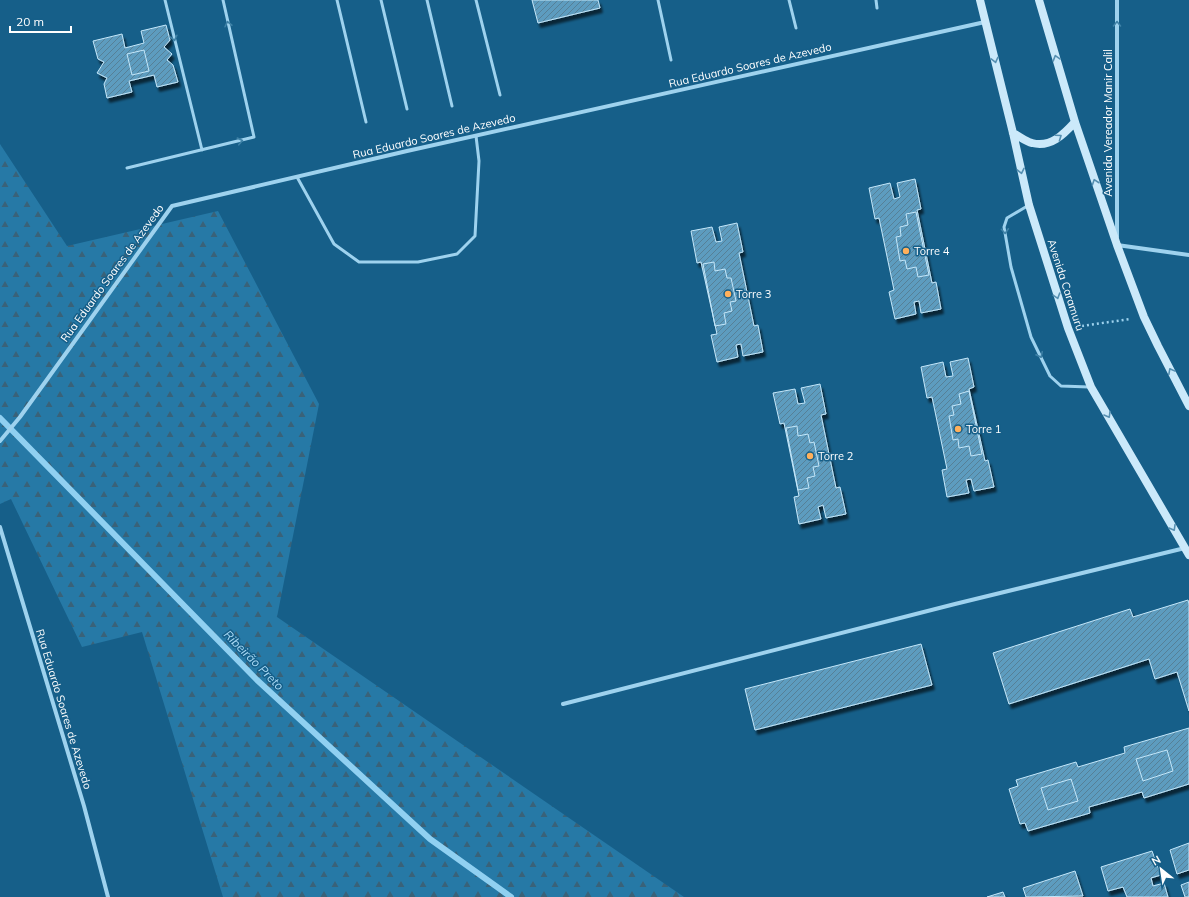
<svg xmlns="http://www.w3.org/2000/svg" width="1189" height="897" viewBox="0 0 1189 897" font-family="Mulish,sans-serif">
	<defs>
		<pattern id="forest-firs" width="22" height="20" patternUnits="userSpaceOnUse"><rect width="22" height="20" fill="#2679a6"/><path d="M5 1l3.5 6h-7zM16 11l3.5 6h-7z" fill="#396279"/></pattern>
		<pattern id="building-hatch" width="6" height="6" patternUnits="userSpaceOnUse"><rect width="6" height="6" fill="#5d9cbf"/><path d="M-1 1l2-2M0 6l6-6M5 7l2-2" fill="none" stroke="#578097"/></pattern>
		<filter id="shadow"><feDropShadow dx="2.5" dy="4.5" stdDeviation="1" flood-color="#0009"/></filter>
	</defs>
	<rect width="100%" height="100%" fill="#165f89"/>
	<path fill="url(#forest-firs)" d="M 0,144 L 67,246 L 218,211 L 319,404 L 277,617 L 684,897 L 223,897 L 142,632 L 82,647 L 11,499 L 0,504 Z"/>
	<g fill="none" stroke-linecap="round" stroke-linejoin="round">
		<path stroke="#90d0f1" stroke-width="6" d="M 0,418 L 257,680 L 430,839 L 511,897"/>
	</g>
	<path fill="url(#building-hatch)" stroke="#c4e7fa" filter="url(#shadow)" d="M 532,0 L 598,0 L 600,8 L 538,23 Z
		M 166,25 L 170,40 L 164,47 L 172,54 L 167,60 L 173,65 L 178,82 L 157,87 L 154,75 L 129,81 L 132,92 L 107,98 L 104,84 L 107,78 L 97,73 L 104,62 L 98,59 L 93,41 L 122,34 L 125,48 L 144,43 L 141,31 Z
		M 144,50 L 149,71 L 132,75 L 127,54 Z
		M 915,179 L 921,209 L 917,210 L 932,283 L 936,282 L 941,309 L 921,313 L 919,301 L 914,302 L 916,314 L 895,319 L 889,292 L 894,290 L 879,218 L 875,219 L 869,188 L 890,183 L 894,199 L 900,197 L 897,183 Z
		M 916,212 L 929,275 L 918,277 L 916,267 L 907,269 L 905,260 L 900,261 L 896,237 L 901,236 L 900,227 L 908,225 L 906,214 Z
		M 737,223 L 743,252 L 739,253 L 754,326 L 758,325 L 763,352 L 743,356 L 741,344 L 736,345 L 738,357 L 717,362 L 711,335 L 717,334 L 701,262 L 697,263 L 691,231 L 712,227 L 716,242 L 722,241 L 719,227 Z
		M 714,262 L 715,271 L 725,269 L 727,278 L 731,278 L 736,301 L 730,302 L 732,311 L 724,313 L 726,324 L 715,326 L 703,264 Z
		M 968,358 L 974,387 L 969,389 L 985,461 L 988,460 L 994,487 L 974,491 L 971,479 L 966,480 L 969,493 L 947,497 L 942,470 L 947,469 L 932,397 L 927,398 L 921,367 L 943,362 L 946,377 L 953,376 L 950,362 Z
		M 820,384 L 826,414 L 821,415 L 836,488 L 840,487 L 846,514 L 826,518 L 823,505 L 818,507 L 821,519 L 799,524 L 794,497 L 799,496 L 784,423 L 780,424 L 773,393 L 795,389 L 798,404 L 805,403 L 801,388 Z
		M 969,391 L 982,454 L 971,456 L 969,446 L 959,448 L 958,439 L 953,440 L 949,416 L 954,415 L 952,406 L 961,404 L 959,394 Z
		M 797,426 L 798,436 L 808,434 L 810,443 L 814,442 L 819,466 L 813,467 L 815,476 L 807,478 L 809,488 L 798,490 L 786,428 Z
		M 1188,600 L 1189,604 L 1189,711 L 1177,672 L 1155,679 L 1149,659 L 1009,704 L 993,653 L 1130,609 L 1133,617 Z
		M 921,644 L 932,685 L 755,730 L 745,689 Z
		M 1189,728 L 1189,784 L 1144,798 L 1142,792 L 1089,807 L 1090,813 L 1028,831 L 1025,823 L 1020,824 L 1009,789 L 1018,786 L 1016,780 L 1076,762 L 1078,767 L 1125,753 L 1124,747 Z
		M 1167,750 L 1173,771 L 1143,781 L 1136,759 Z
		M 1071,779 L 1078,801 L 1048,810 L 1041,788 Z
		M 1189,843 L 1189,870 L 1177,874 L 1170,850 Z
		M 1152,851 L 1161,875 L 1151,878 L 1153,886 L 1164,883 L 1168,897 L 1127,897 L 1123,887 L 1108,891 L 1101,867 Z
		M 1075,871 L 1083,896 L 1026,897 L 1023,888 Z
		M 1189,882 L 1189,897 L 1185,897 L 1181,885 Z
		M 1003,892 L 1005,897 L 987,897 Z"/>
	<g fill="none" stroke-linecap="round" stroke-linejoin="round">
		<path stroke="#9ed2ee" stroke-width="2.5" stroke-dasharray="2 3" stroke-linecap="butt" d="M 1082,326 L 1130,319"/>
		<path stroke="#9ed2ee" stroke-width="3" d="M 165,0 L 202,150
			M 337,0 L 366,122
			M 381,0 L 407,109
			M 427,0 L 452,106
			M 476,0 L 500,95
			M 658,0 L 671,60
			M 789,0 L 796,28
			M 876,0 L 877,8
			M 127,168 L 254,137 L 223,0
			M 297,177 L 334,244 L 359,262 L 418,262 L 457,254 L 475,236 L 479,161 L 476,136
			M 1029,205 L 1007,218 L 1004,227 L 1011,267 L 1031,337 L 1050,376 L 1061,386 L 1089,387"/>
		<path stroke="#9ed2ee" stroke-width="4" d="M 1117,237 L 1117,0
			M 1117,244 L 1117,245 L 1189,255
			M 0,441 L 20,417 L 172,206 L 407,151 L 985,22
			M 0,527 L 84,806 L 108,897
			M 563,704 L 955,604 L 1185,548"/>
		<path stroke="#cbe9fa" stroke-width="8" d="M 980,0 L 1013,133 L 1029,205 L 1068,328 L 1091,387 L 1189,555
			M 1039,0 L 1075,122 L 1117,245 L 1144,317 L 1158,346 L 1189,406
			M 1013,133 C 1019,136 1026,142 1032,143 C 1051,148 1064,134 1075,122"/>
	</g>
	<defs><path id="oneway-chevron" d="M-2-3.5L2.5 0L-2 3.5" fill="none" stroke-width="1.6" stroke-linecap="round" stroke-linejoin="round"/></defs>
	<g stroke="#3f82a7">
		<use href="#oneway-chevron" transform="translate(228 24) rotate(-103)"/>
		<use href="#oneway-chevron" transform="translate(1117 24) rotate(-90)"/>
		<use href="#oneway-chevron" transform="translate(174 38) rotate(76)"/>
		<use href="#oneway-chevron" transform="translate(240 141) rotate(-13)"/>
		<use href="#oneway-chevron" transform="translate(1005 231) rotate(86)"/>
		<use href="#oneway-chevron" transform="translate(1040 355) rotate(64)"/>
	</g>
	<g stroke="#558fb1">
		<use href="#oneway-chevron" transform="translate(1056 58) rotate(-106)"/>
		<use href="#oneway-chevron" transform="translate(995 60) rotate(76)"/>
		<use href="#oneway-chevron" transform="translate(1059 137) rotate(-35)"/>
		<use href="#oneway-chevron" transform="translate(1021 171) rotate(78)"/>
		<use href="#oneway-chevron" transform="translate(1095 182) rotate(-109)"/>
		<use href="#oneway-chevron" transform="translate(1057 296) rotate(73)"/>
		<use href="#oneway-chevron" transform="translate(1171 371) rotate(-118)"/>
		<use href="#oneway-chevron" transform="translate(1108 415) rotate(60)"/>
		<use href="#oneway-chevron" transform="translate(1173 528) rotate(60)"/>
	</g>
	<g fill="#ffb05b" stroke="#165f89" stroke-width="1.5">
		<circle cx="906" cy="251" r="4"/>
		<circle cx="728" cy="294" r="4"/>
		<circle cx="958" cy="429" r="4"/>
		<circle cx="810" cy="456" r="4"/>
	</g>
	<g text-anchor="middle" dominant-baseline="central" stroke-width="3" stroke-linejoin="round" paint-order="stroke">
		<g font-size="11" fill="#fff" stroke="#165f89">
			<text transform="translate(750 65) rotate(-13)">Rua Eduardo Soares de Azevedo</text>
			<text transform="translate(1108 123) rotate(-90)">Avenida Vereador Manir Calil</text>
			<text transform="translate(434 136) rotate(-13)">Rua Eduardo Soares de Azevedo</text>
			<text transform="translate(112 273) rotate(-54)">Rua Eduardo Soares de Azevedo</text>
			<text transform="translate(1066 285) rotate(72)">Avenida Caramuru</text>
			<text transform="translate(64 709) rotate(73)">Rua Eduardo Soares de Azevedo</text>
		</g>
		<g font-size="11" fill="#fff" stroke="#165f89" text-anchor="start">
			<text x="914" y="251">Torre 4</text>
			<text x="736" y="294">Torre 3</text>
			<text x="966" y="429">Torre 1</text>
			<text x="818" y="456">Torre 2</text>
		</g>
		<g font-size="12" font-style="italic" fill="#aadbf6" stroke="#165f89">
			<text transform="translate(254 660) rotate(45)">Ribeirão Preto</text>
		</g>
	</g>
	<g transform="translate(1161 869) rotate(330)" stroke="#165f89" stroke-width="3" paint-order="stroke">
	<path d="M0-3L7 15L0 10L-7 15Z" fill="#ffffff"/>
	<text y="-6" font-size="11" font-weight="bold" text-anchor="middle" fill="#ffffff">N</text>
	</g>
	<path d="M10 26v6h61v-6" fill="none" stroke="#ffffff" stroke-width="2"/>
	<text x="16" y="26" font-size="12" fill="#ffffff" stroke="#165f89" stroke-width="3" paint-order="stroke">20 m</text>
</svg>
